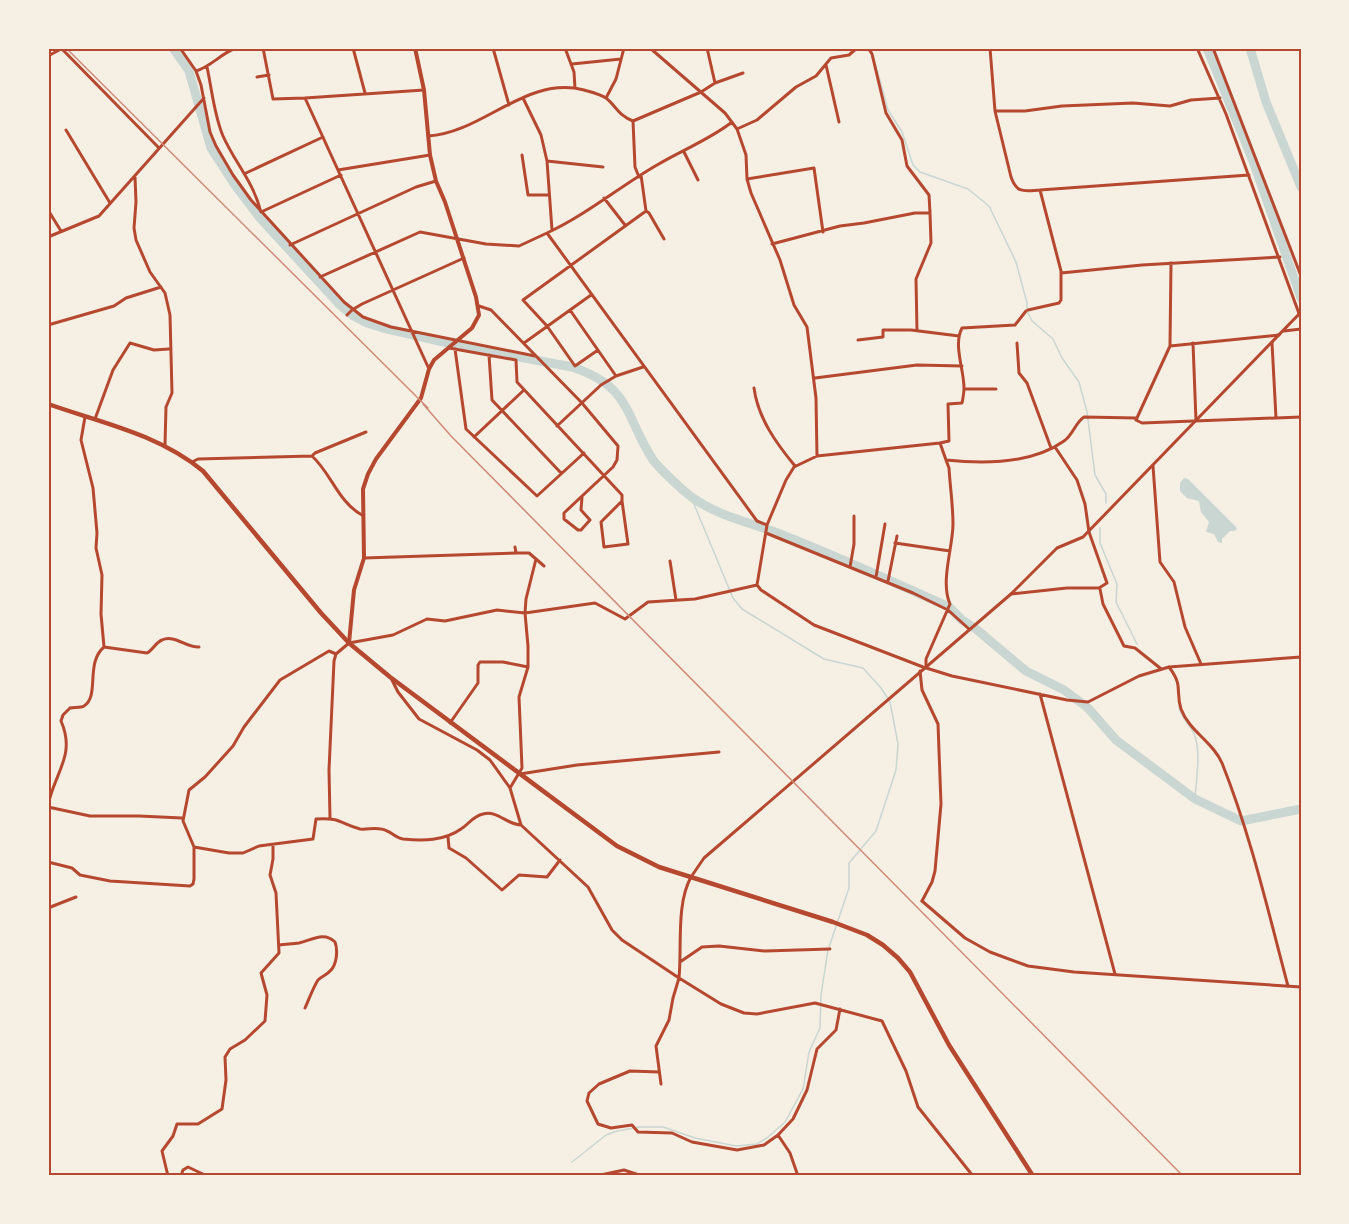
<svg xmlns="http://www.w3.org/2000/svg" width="1349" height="1224" viewBox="0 0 1349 1224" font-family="'Noto Serif',serif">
	<rect width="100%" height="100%" fill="#f6efe4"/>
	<path fill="#c9d6d2" d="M 1184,478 L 1188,479 L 1237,528 L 1235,531 L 1230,531 L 1222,539 L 1222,543 L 1218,542 L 1214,534 L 1206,532 L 1209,522 L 1201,512 L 1199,501 L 1187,498 L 1180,491 L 1180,483 Z"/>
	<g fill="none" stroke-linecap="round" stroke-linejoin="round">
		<path stroke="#c9d6d2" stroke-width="1.5" d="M 871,48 L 888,110 L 902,132 L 913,165 L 920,172 L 968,189 L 989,206 L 1016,262 L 1027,303 L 1027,311 L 1032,321 L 1053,339 L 1062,358 L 1079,382 L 1087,412 L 1095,475 L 1106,494 L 1106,503
			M 1100,528 L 1100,543 L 1117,584 L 1116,602 L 1137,644
			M 1179,706 C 1180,718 1191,725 1195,736 C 1201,755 1196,780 1195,799
			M 572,1162 L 606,1135 L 617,1131 L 640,1127 L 663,1127 L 695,1138 L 736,1146 L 757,1144 L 768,1137 L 785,1122 L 803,1089 L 809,1052 L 820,1028 L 821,995 L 828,950 L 849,888 L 849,863 L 876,831 L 896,770 L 898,744 L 890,702 L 881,688 L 863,668 L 824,659 L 742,609 L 733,598 L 691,497"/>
		<path stroke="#c9d6d2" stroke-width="9" d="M 173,48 L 189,71 L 211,148 L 235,185 L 260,218 L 339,304 L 352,315 L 367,323 L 383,328 L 461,346 L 572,367 C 632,387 624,415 653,460 C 659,468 684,492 693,498 C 721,518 754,523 785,536 C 841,558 895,583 949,607 L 962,620 L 976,629 L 1026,671 L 1064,690 L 1088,708 L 1116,740 L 1195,799 L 1241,821 L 1301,809
			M 1207,48 L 1253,161 L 1301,298
			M 1250,48 L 1266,102 L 1301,187"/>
		<path stroke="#b5482f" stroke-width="3" d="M 61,48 L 159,148
			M 180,48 L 196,71 L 201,85 L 210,132 L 216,146 L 233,175 L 251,200 L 344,302 L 363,317 L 391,327 L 535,356
			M 263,48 L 273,99 L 305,98
			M 353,48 L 365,93
			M 493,48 L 509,105
			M 565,48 L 574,72 L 575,88
			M 650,48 L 725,113 L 737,129 L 746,155 L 747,179 L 751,193 L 780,260 L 794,305 L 807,327 L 816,398 L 817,456
			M 707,48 L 715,83
			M 990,48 L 995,111 L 1011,177 C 1017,194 1024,191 1040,190 L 1061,271 L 1061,300 L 1059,303 L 1028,310
			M 1197,48 L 1226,114 L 1301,319
			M 48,56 L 61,49
			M 572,64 L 621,59
			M 826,65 L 839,122
			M 207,67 C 212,90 214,115 223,136 C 235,163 253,181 261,212 L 341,175
			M 196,71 C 212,66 220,54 236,48
			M 257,77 L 269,75
			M 424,90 L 305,98 L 429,369
			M 523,98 L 541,135 L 547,161 L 552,230
			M 606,98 L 616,79 L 624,48
			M 995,111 L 1025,111 L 1062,106 L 1133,103 L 1170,106 L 1191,100 L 1220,98
			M 633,121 L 701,92 L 715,83 L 743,73
			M 737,129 L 757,120 L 796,87 L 816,76 L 831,58 L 849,55 L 857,48
			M 66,130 L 110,203
			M 428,136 C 483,133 526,75 584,90 C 591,92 600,94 606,98 C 616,106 619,116 633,121 L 635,167 L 639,177
			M 684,152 L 698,180
			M 522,155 L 528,195 L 548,195
			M 547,161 L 603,167
			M 338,170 L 430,155
			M 246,173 L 323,137
			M 641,175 L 646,211
			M 135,177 L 136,202 L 134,228 L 136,240 L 150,272 L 165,293 L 170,315 L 172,393 L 166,407 L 165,445
			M 747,179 L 814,168 L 823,232
			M 1040,190 L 1249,175
			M 604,198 L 625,225
			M 48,210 L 61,231
			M 547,233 C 586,215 619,187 657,165 C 682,150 709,140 732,122
			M 48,237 L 99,216 L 204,98
			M 772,244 L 840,226 L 864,223 L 915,213 L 930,213 L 929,195 L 907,166 L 902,140 L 886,113 L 872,54 L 868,48
			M 290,245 L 416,187 L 436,181
			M 1061,273 L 1142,265 L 1280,257
			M 320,277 L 420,232 L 486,244 L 519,246 L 547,233 L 757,521 L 767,525
			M 479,306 L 491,310 L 582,403 L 618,446 L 617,460 L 613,467 L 564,513 L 564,519 L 578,530 L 581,530 L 590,520 L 581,510 L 582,497
			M 570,310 L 616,376
			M 347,315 L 352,310 L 362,304 L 464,258
			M 48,325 L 114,306 L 126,298 L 161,287
			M 917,331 L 916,279 L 931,243 L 930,213
			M 1284,331 L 1301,329
			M 1279,335 L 1170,346 L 1136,420 L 1142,423 L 1301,417
			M 858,340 L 883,337 L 883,330 L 911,330 L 959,336
			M 524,343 L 591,295
			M 1017,343 L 1019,373 L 1027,383 L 1051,448
			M 1193,343 L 1196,421
			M 1272,343 L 1276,418
			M 1170,345 L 1171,263
			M 449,348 L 516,360 L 517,382 L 622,495 L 622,501 L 628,544 L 604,547 L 601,522 L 622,501
			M 455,349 L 466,429 L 537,496 L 584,453
			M 598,350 L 575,366 L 547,326 L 523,300 L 646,211 L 649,213 L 664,239
			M 489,355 L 492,400 L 561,473
			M 815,378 L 917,365 L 962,366
			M 754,388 C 758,418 776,443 795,466
			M 964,389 L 996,389
			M 85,417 L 81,440 L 93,488 L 97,533 L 96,548 L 102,575 L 101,614 L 104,647
			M 1136,418 L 1084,417 C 1075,423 1073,435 1064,441 C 1032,464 983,464 946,460 L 940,443 L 817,456 L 794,467 L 786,480 L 767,525 L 757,585 L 761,590 L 814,625 L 923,667 L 952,676 L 1067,700 L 1088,702 L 1139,676 L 1169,667 C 1184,687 1175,690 1181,709 C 1189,731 1213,742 1222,763 C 1251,836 1268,911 1288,986
			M 95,419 L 113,370 L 130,343 L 154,350 L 169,349
			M 557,426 L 601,385 L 616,376 L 643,367
			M 474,437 L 524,390
			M 940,443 L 949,441 L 948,404 L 962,403 C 963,398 964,393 964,388 C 964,369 953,345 962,328 L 1015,325 L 1026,311
			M 312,456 L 315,453 L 366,432
			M 192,462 L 198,459 L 312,456 C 331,473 338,502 362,515
			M 1153,466 L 1160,562 L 1174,582 L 1185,627 L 1201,664
			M 766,533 L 913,593 L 948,610 L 969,629
			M 895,543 L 950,551
			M 515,547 L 516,553
			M 364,558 L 519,553 L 529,553 L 536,559 L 526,599 L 525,613 L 528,646 L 528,667 L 519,697 L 522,768 L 510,788 L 521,825 L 588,887 L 612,930 L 622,940 L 679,978 L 673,998 L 669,1020 L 656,1046 L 661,1084
			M 536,559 L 544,566
			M 670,561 L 676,600
			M 850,567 L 854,544 L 854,516
			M 876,577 L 885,524
			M 888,581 L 897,536
			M 1100,589 L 1103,604 L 1124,646 L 1135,648 L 1160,668
			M 1011,594 L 1067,588 L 1099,588 L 1107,583 L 1089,532 L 1085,504 L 1077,480 L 1055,447
			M 336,654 L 329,651 L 280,680 L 244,727 L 233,746 L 205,777 L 189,790 L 183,821 L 194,847 L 229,853 L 243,853 L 259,846 L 313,839 L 316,819 C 340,817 341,824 360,829 C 369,830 378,826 387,831 C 393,833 396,838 403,839 C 423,841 444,841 461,829 C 469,824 473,816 483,814 C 498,810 507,825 521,825
			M 926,665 L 926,659 L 950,604 C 940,582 953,547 953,524 C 953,505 950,486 949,468 L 946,460
			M 920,671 L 922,690 L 938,724 L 941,804 L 935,871 L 932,882 L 922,901
			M 391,678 L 398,692 L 419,719 L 477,750 L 490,760 L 510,788
			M 1040,694 L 1115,974
			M 450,723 L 478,683 L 478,665 L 480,662 L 503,662 L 528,667
			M 520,774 L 577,765 L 719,752
			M 48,805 C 55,772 76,755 61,721 L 63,715 L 70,708 C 74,707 81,708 84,706 C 100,696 85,663 104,647 L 147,653 C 153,650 155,643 162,640 C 174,634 187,648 199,647
			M 48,807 L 90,816 L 139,816 L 182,818
			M 330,818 L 329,770 L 334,661 L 336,654 L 349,643 L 393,635 L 427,619 L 445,621 L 497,610 L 525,613 L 595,603 L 625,619 L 648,602 L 695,599 L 757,585
			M 448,837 L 449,848 L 466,858 L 502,890 L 519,875 L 547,877 L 560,860
			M 48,862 L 72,868 L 80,875 L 110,881 L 190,886 L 193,884 L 194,879 L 194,847
			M 691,877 C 676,904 682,947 679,978 L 721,1004 L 744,1013 L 757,1014 L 815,1003 L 882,1021 L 906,1071 L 918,1107 L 973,1176
			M 48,908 L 76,897
			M 279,945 C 286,944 292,944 299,943 C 312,940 324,931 335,942 C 338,950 337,965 330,971 C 327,975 322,976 318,980 C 313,988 309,999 305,1008
			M 680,962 L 702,947 L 719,946 L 765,951 L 830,949
			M 659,1072 L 630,1071 L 599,1084 L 589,1093 L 587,1101 L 598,1124 L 611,1128 L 632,1125 L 638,1132 L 672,1133 L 692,1142 L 737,1150 L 764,1145 L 778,1135 L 793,1119 L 807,1090 L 817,1049 L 836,1030 L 840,1009
			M 778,1135 L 790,1153 L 798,1176
			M 168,1176 L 162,1151 L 173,1136 L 177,1124 L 198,1124 L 222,1109 L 226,1080 L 225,1057 L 230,1049 L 245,1040 L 265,1021 L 267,995 L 261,973 L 279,953 L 276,893 L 270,875 L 273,859 L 273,845
			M 181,1176 L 183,1170 L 188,1167 L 207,1176
			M 596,1176 L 624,1170 L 642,1176"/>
		<path stroke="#b5482f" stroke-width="3" d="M 1213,48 L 1301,276
			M 1169,667 L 1301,657
			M 691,877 L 704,858 L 1011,594 L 1057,548 L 1083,537 L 1301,312
			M 922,901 L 965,938 L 990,952 L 1028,966 L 1074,972 L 1301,987"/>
		<path stroke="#b5482f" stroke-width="4" d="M 349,643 L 354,590 L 364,558 L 363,489 L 368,474 L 376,459 L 421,398 L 429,369 L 434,360 L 472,328 L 479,315 L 476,297 L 445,202 L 436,181 L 430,155 L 424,90 L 415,48"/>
		<path stroke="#b5482f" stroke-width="4.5" d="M 48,404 C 102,423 158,434 203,471 L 321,613 L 349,643 L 390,677 L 617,846 L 659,867 L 833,922 L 867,935 L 883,945 L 898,958 L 910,972 L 949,1045 L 1033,1176"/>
		<path stroke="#cf8b77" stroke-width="1.5" d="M 66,48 L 428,408
			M 423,404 L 451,436 L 1183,1176"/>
	</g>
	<rect width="1349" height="1224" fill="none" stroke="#f6efe4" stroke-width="99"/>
	<rect x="50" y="50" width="1250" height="1124" fill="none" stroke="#b5482f" stroke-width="2"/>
</svg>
